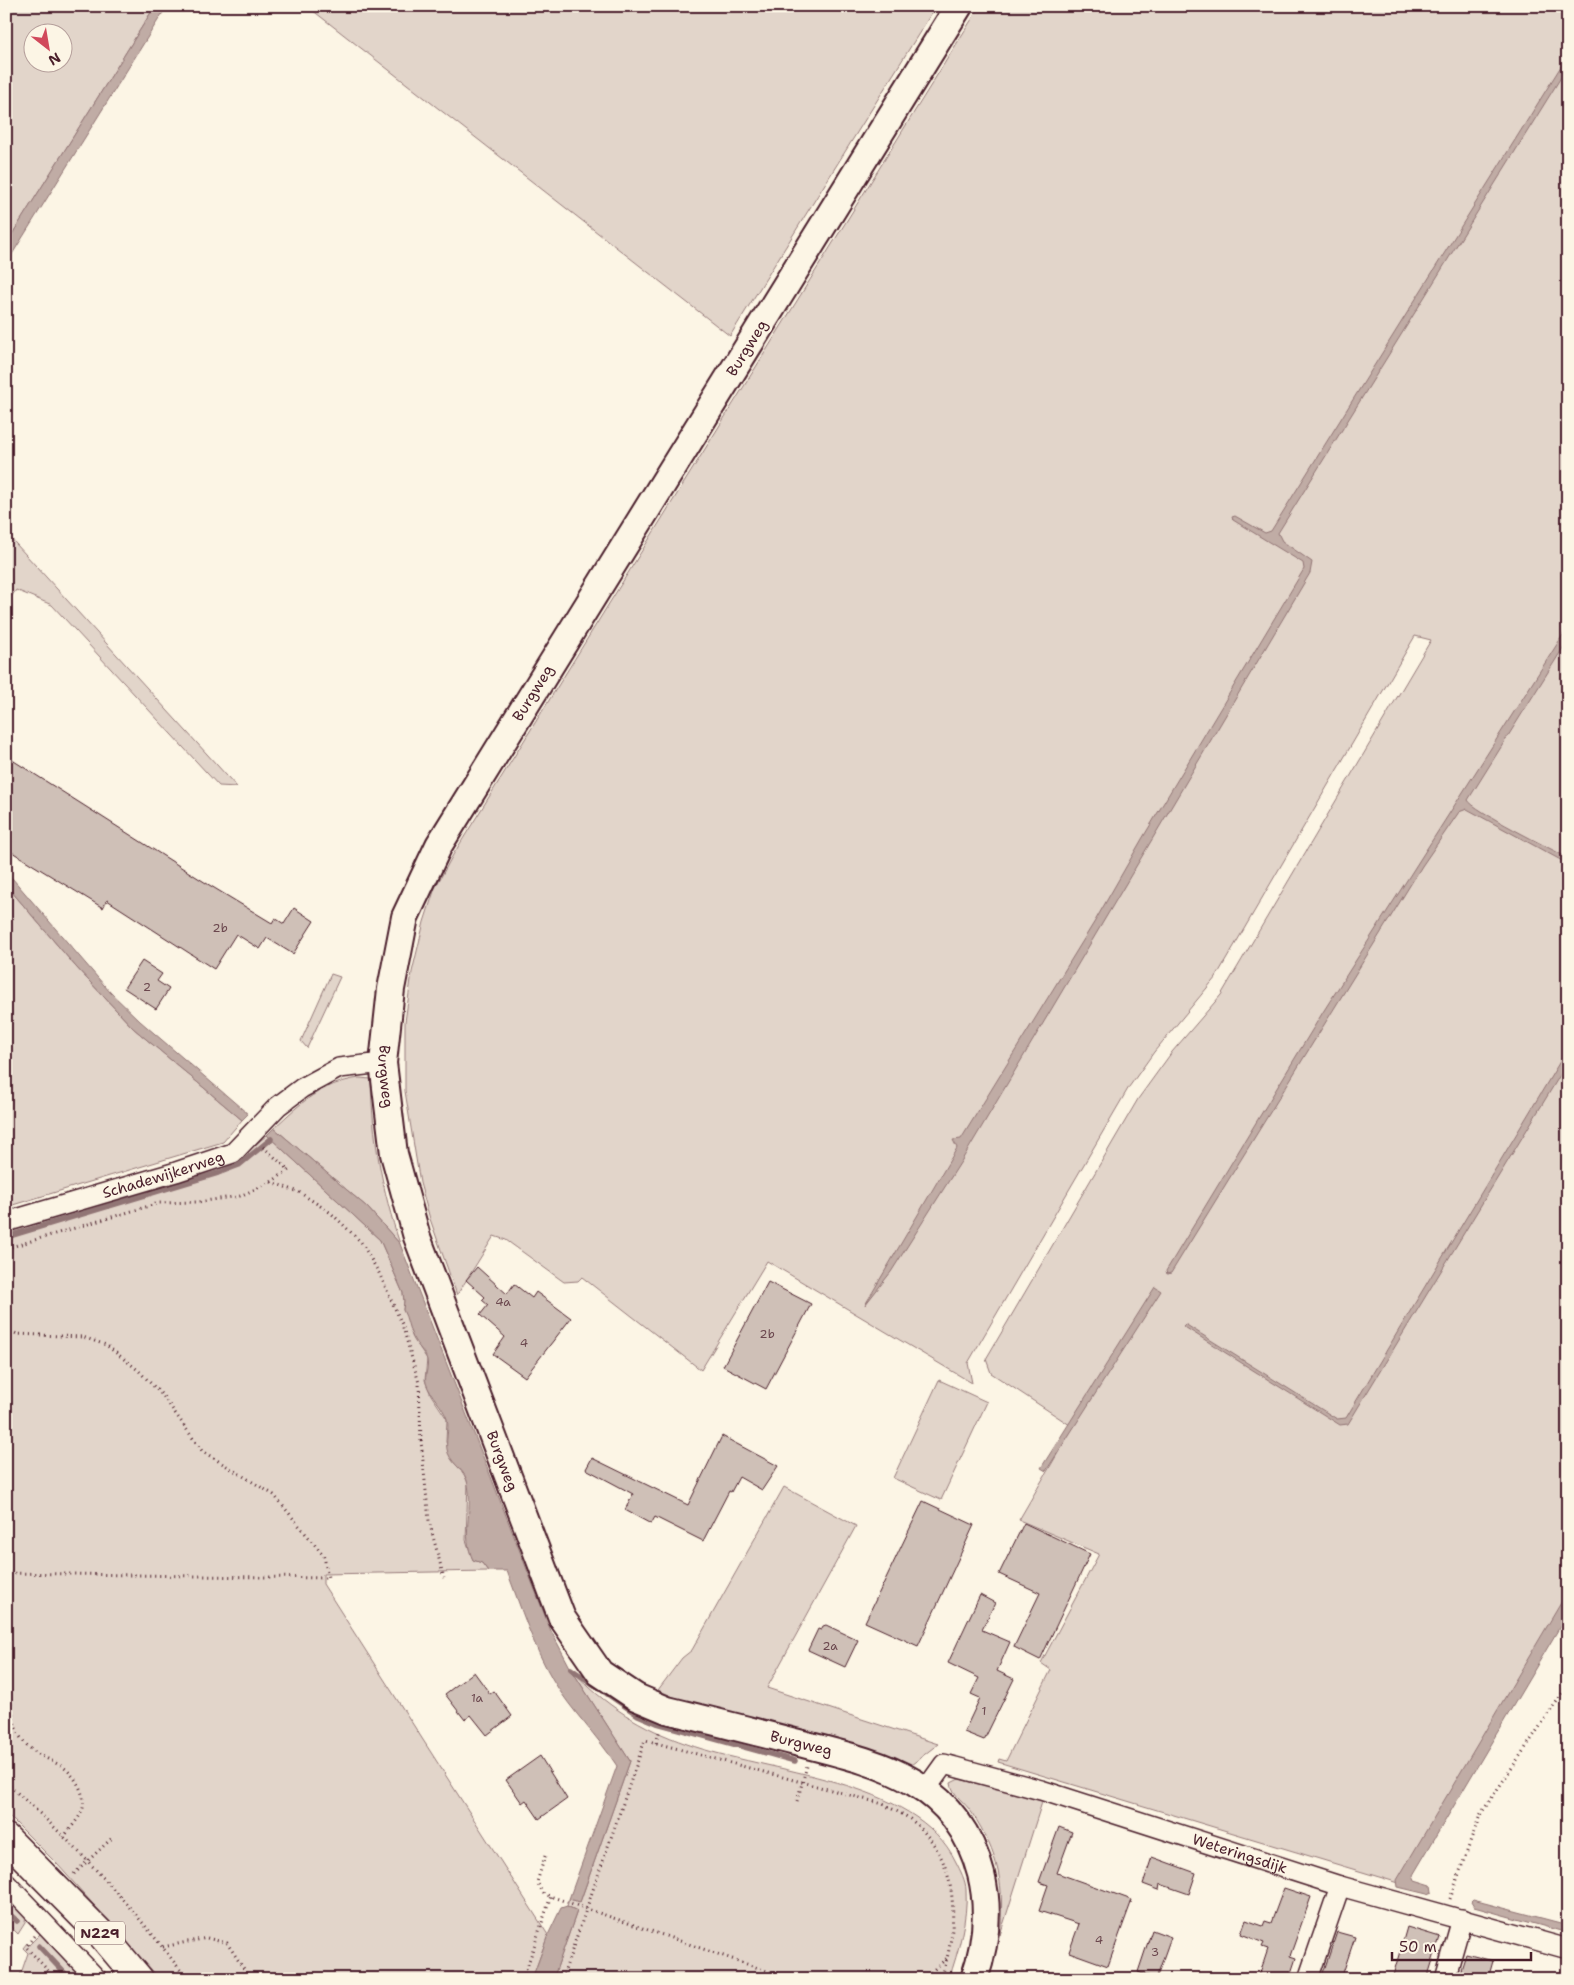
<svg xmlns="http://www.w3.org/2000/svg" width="1574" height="1985" viewBox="0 0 1574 1985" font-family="'Shantell Sans',sans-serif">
	<rect width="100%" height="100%" fill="#fcf5e5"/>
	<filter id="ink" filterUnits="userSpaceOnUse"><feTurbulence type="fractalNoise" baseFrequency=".02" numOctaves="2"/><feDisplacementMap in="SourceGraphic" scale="10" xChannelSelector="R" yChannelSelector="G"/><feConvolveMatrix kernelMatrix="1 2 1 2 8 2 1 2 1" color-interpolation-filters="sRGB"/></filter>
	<g filter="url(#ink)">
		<path fill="#e2d5ca" stroke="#967a7a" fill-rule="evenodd" d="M 6,6 L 155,6 L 6,244 ZM 32,32 L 62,32 L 62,62 L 32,62 Z
			M 307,6 L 936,6 L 730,336 Z
			M 980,6 L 1568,6 L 1568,1604 L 1399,1883 L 998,1762 L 999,1759 L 1006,1761 L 1051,1670 L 1041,1663 L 1099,1554 L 1019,1520 L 1073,1427 L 991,1373 L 986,1359 L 1138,1099 L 1172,1052 L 1221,995 L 1431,640 L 1415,636 L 1216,977 L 1154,1052 L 1129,1087 L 968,1363 L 972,1383 L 767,1261 L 701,1370 L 582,1277 L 578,1281 L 564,1282 L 506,1240 L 494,1236 L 457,1295 L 430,1219 L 420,1183 L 405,1091 L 405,1022 L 412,972 L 424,922 L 435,888 L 453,855 Z
			M 6,533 L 237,787 L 219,786 L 52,605 L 16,590 L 6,604 Z
			M 6,885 L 76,967 L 133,1028 L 242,1120 L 223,1142 L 6,1207 Z
			M 331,974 L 340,977 L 307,1048 L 301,1041 Z
			M 359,1078 L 371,1079 C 372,1136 382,1190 400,1244 L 367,1207 L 274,1128 C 302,1102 320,1084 359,1078 Z
			M 267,1135 L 380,1240 L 403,1293 L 404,1301 L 403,1310 L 409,1320 L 412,1336 L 427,1359 L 425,1380 L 431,1395 L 447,1419 L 446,1442 L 455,1464 L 462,1470 L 468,1483 L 466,1540 L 473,1560 L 482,1563 L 488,1571 L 323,1574 L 323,1584 L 548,1935 L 532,1979 L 160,1979 L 58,1865 L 6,1813 L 6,1231 L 213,1170 L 237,1160 Z
			M 939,1380 L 987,1402 L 941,1500 L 893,1478 Z
			M 784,1487 L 856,1526 L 767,1688 L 938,1744 L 911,1765 L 676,1698 L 658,1690 L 682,1658 L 692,1650 Z
			M 571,1669 C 604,1705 641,1728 687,1744 C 767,1773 916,1778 956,1862 C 960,1870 966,1881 966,1890 C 968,1919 958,1952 949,1979 L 553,1979 L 577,1911 L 567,1906 L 569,1899 L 580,1902 L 630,1761 Z
			M 959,1779 L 1043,1799 L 1000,1935 C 1005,1886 999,1854 972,1813 C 966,1803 952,1795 951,1783 Z
			M 6,1894 L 26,1915 L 25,1923 L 18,1934 L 6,1922 Z
			M 41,1933 L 85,1979 L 19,1979 L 28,1953 L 23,1948 L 27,1943 L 29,1945 Z"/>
		<path fill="#c0aca5" stroke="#917474" d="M 155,6 L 167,6 L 6,264 L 6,244 Z
			M 1568,55 L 1568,66 L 1278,533 L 1282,541 L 1312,562 L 1310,573 L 962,1160 L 891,1272 L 865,1305 L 957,1148 L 953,1140 L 961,1139 L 1095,921 L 1142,839 L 1304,569 L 1303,563 L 1233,520 L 1232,517 L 1235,516 L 1265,533 L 1271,531 Z
			M 1568,627 L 1568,640 L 1468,800 C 1472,810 1552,849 1568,858 L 1568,864 L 1467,809 L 1459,812 L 1422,866 L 1171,1273 L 1167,1274 L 1166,1271 L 1323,1012 Z
			M 6,871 L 110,992 L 140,1021 L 248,1114 L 242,1120 L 133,1028 L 76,967 L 6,885 Z
			M 1568,1048 L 1568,1062 L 1348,1424 L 1340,1425 L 1183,1326 L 1185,1324 L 1337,1419 L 1346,1418 Z
			M 274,1128 L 367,1207 L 400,1244 L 551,1631 L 571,1669 L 630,1761 L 580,1902 L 569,1899 L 617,1766 C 598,1736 571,1711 553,1680 C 533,1646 521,1608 507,1571 L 488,1571 L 482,1563 L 473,1560 C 461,1535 473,1511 468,1485 C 466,1470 453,1466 448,1453 C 444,1442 450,1430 447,1419 C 443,1406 430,1396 426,1383 C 424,1376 429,1368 427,1360 C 426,1353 416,1345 413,1338 C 408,1328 408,1319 403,1310 L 404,1301 L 403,1293 L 380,1240 L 267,1135 Z
			M 1155,1287 L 1161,1291 L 1046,1471 L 1041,1468 Z
			M 1568,1591 L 1568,1613 L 1413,1875 L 1415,1880 L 1431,1885 L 1432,1892 L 1427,1894 L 1398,1887 L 1397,1880 Z
			M 1473,1900 L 1568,1925 L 1568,1933 L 1474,1907 L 1471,1902 Z
			M 567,1906 L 577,1911 L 553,1979 L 532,1979 L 548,1935 L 561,1908 Z"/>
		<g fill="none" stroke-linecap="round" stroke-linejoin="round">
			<path stroke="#917474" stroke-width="5.5" d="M 6,1237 L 218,1173 L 239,1165 L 271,1139
				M 571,1669 L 638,1715 L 657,1723 L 795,1761
				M 6,1911 L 17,1921
				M 39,1946 L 70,1979"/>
		</g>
		<path fill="#cfc0b7" stroke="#4a1f2b" d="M 6,756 L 206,883 L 272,923 L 275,918 L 284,924 L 294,908 L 314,921 L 293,954 L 267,938 L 260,949 L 236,934 L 214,969 L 107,900 L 103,908 L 7,849 L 12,841 L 6,837 Z
			M 142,961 L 162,974 L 157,981 L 169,989 L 156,1009 L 124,988 Z
			M 477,1267 L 507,1294 L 514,1284 L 532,1298 L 536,1292 L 571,1318 L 525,1377 L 493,1354 L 505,1337 L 480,1315 L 488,1305 L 482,1300 L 485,1297 L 466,1280 Z
			M 768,1282 L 811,1304 L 766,1389 L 723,1366 Z
			M 722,1436 L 778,1466 L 762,1490 L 739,1477 L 731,1492 L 729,1491 L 703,1541 L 655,1517 L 651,1524 L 625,1510 L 633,1494 L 586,1469 L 592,1458 L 688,1505 Z
			M 923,1501 L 974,1525 L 918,1646 L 865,1622 Z
			M 1024,1523 L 1090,1554 L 1040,1660 L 1014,1647 L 1040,1593 L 999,1574 Z
			M 980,1595 L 995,1603 L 982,1630 L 1010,1642 L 997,1671 L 1014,1679 L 984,1740 L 964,1732 L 980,1698 L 971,1694 L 979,1678 L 948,1663 Z
			M 826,1625 L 858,1640 L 845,1667 L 808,1650 L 818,1629 L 821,1630 L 823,1626 Z
			M 474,1672 L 490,1694 L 494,1691 L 512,1716 L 487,1735 L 471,1715 L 465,1720 L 445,1694 Z
			M 540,1756 L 567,1799 L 539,1819 L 526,1800 L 522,1803 L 506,1780 Z
			M 1059,1827 L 1072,1832 L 1057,1873 L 1132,1900 L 1108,1966 L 1069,1952 L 1079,1924 L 1039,1911 L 1048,1885 L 1039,1882 Z
			M 1152,1857 L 1196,1873 L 1189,1894 L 1160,1884 L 1159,1890 L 1143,1884 Z
			M 1284,1888 L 1311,1897 L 1290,1956 L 1296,1958 L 1289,1979 L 1258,1979 L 1268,1949 L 1262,1947 L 1264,1943 L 1241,1934 L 1246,1920 L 1263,1926 L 1265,1921 L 1271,1923 Z
			M 1407,1927 L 1440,1937 L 1427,1979 L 1392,1979 Z
			M 1152,1930 L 1171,1937 L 1156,1979 L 1138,1972 Z
			M 1337,1932 L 1355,1937 L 1341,1979 L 1321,1979 Z
			M 1466,1954 L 1493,1961 L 1488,1979 L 1458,1979 Z"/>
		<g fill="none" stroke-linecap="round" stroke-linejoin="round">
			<g stroke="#4a1f2b" stroke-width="22">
				<g id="minor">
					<path id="s1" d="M 6,1222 L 176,1172 L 233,1153 L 278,1106 L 302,1088 L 339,1068 L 383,1063"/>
					<path id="s2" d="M 926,1789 L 944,1764 L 1041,1790 L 1340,1886 L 1568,1949"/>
					<path d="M 6,1883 L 97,1979"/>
					<path d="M 1308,1979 L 1340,1886"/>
					<path d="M 1445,1979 L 1462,1919"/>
				</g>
			</g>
			<g stroke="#4a1f2b" stroke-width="30">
				<g id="secondary">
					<path id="s3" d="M 959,6 L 439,845 L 405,917 L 391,989 L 383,1063 L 394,1154 L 417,1237 L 562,1618 L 600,1673 L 636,1697 L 667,1710 C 709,1720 752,1731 795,1742 C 878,1763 956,1778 981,1874 C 990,1910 986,1945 974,1979"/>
				</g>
			</g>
			<g stroke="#4a1f2b" stroke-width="31">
				<path id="primary" d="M 6,1838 L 102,1935 L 139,1979"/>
			</g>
			<path stroke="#4a1f2b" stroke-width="3" stroke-dasharray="1 4" stroke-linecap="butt" d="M 271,1182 L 299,1192 L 331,1213 L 361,1242 L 379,1273 L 402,1324 L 419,1383 L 421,1441 L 429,1521 L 444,1578
				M 6,1261 L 11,1247 L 159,1203 L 198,1202 L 240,1196 L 271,1182 L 289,1170 L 262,1146
				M 6,1329 L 17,1334 L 83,1337 L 106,1345 L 138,1370 L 163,1396 L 202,1451 L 274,1495 L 324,1556 L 328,1578 L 6,1573
				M 6,1679 C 13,1697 10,1723 21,1738 C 32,1754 46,1757 61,1766 C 74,1773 86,1794 83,1808 C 81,1817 69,1829 64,1837
				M 656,1743 L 660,1729
				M 6,1783 C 73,1841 134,1908 187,1979
				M 797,1801 L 807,1766
				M 545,1856 L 537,1882 L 544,1894 L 790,1979
				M 74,1874 L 112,1838
				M 1450,1899 L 1480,1815 L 1568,1685
				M 34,1936 L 26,1947 L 56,1979
				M 163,1947 L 207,1938 L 227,1943 L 244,1969 L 247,1979
				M 523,1979 L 551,1896
				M 562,1979 L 645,1740 L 883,1804 C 891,1809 902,1813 910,1819 C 960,1858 960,1923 941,1979
				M 923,1979 L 947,1958"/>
			<use href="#minor" stroke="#fcf5e5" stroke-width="19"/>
			<use href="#secondary" stroke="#fcf5e5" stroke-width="26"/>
			<use href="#primary" stroke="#fcf5e5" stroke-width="28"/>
		</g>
	</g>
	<g text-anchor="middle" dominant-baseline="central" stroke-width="5" stroke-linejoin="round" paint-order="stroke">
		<g font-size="12" fill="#6b474e">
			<text x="220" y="928">2b</text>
			<text x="147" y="987">2</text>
			<text x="503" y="1302">4a</text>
			<text x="767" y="1334">2b</text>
			<text x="524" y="1343">4</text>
			<text x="830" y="1646">2a</text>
			<text x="477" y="1698">1a</text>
			<text x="984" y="1711">1</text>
			<text x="1099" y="1940">4</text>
			<text x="1155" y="1952">3</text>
		</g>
		<rect fill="#fcf5e5" stroke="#7f5f63" stroke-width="1" x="75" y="1921.5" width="50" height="23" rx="4"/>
		<g font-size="14" font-weight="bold" fill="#4a1f2b">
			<text x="100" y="1933">N229</text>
		</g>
		<g font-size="15" fill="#4a1f2b" stroke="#fcf5e5">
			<text transform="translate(747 348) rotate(-58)">Burgweg</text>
			<text transform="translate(533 693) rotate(-58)">Burgweg</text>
			<text stroke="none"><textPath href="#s3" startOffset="1228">Burgweg</textPath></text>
			<text stroke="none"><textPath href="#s1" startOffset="164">Schadewijkerweg</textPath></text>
			<text stroke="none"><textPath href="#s3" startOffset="1632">Burgweg</textPath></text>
			<text stroke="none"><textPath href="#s3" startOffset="2082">Burgweg</textPath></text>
			<text stroke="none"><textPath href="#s2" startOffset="340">Weteringsdijk</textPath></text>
		</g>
	</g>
	<rect width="1574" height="1985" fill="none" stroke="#fcf5e5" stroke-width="25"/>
	<rect x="12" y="12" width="1549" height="1960" fill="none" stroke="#4a1f2b" stroke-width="2" filter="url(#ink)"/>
	<g transform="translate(48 48) rotate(149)"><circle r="24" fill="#fcf5e5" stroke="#b59f9b"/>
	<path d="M0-4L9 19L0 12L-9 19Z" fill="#d1495b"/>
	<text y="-8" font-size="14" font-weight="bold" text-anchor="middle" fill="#4a1f2b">N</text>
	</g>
	<path d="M1392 1952v8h139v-8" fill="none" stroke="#4a1f2b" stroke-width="2.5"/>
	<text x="1399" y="1952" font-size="15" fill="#4a1f2b" stroke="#fcf5e5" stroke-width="4" paint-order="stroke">50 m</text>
</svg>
